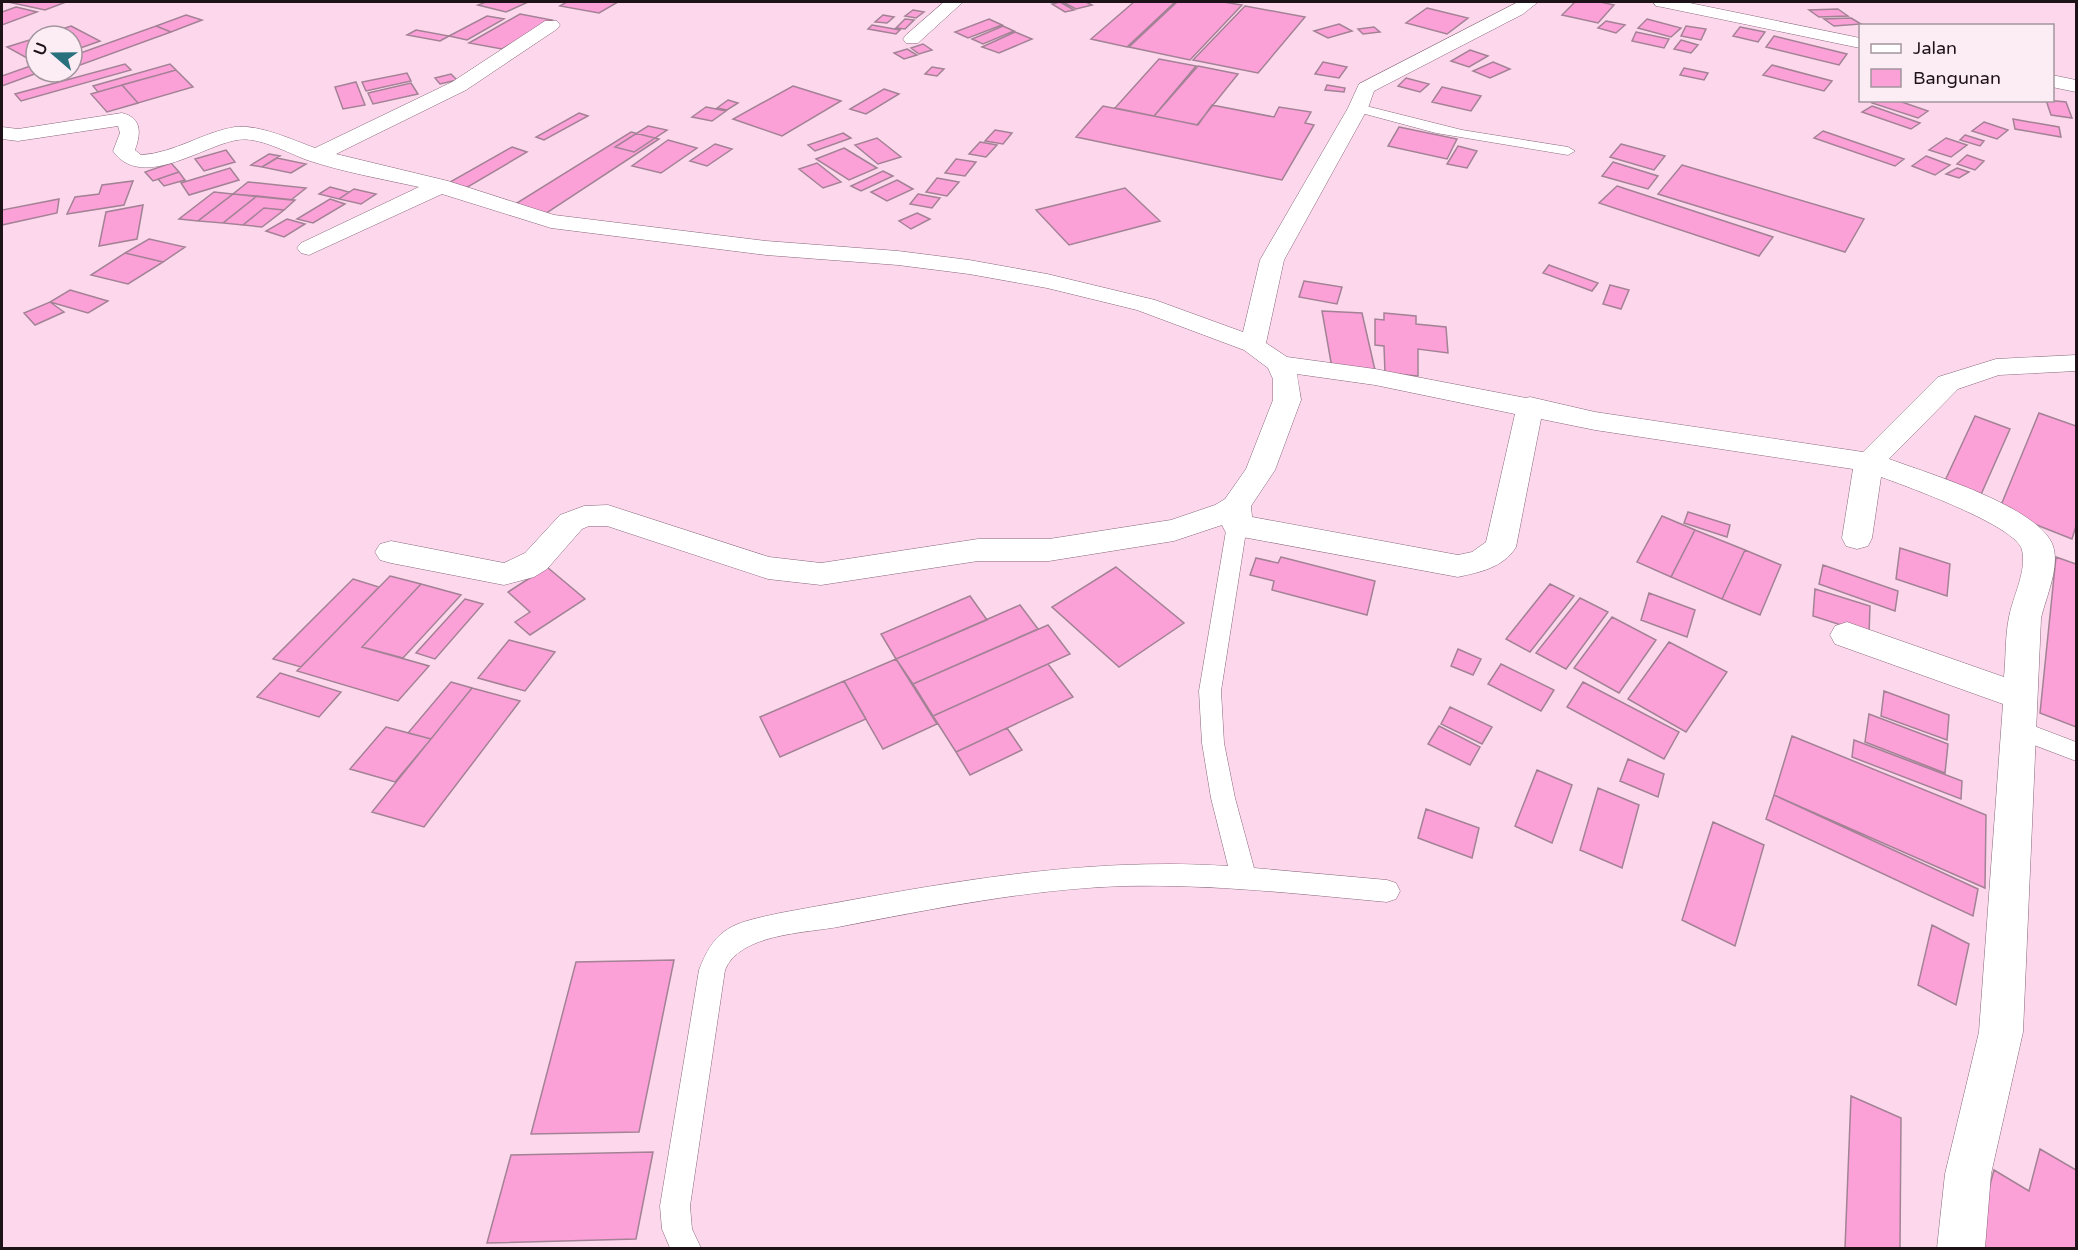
<svg xmlns="http://www.w3.org/2000/svg" width="2078" height="1250" viewBox="0 0 2078 1250" font-family="'Varela Round',sans-serif">
	<rect width="100%" height="100%" fill="#fdd8ed"/>
	<path fill="#fca0d8" stroke="#a38295" stroke-width="1.5" d="M 8,2 L 66,2 L 45,10 Z
		M 486,2 L 528,2 L 506,12 L 478,5 Z
		M 563,2 L 618,2 L 599,13 L 560,6 L 567,2 Z
		M 1060,2 L 1074,10 L 1065,12 L 1052,4 Z
		M 1063,2 L 1086,2 L 1092,5 L 1076,9 Z
		M 1134,2 L 1175,2 L 1127,47 L 1091,39 Z
		M 1177,2 L 1223,2 L 1242,5 L 1190,60 L 1129,47 Z
		M 1575,2 L 1600,2 L 1614,5 L 1598,23 L 1562,15 Z
		M 1245,6 L 1305,17 L 1258,73 L 1193,60 Z
		M 16,7 L 37,12 L 2,25 L 2,12 Z
		M 1427,8 L 1468,18 L 1447,34 L 1406,23 Z
		M 1838,9 L 1848,16 L 1819,17 L 1809,10 Z
		M 913,10 L 924,12 L 916,18 L 905,16 Z
		M 520,14 L 552,20 L 502,49 L 469,43 Z
		M 186,15 L 202,20 L 171,32 L 156,26 Z
		M 883,15 L 894,17 L 887,23 L 875,22 Z
		M 487,16 L 504,19 L 467,40 L 449,36 Z
		M 1851,18 L 1861,24 L 1834,26 L 1824,19 Z
		M 905,19 L 914,20 L 905,29 L 896,28 Z
		M 989,19 L 1002,25 L 968,38 L 955,32 Z
		M 1647,19 L 1681,28 L 1671,37 L 1638,28 Z
		M 1606,21 L 1625,25 L 1616,33 L 1598,28 Z
		M 1339,24 L 1352,31 L 1328,38 L 1314,31 Z
		M 872,25 L 900,30 L 896,34 L 868,29 Z
		M 71,26 L 100,41 L 72,51 L 72,36 L 41,36 Z
		M 156,26 L 171,32 L 72,68 L 72,56 Z
		M 1003,26 L 1014,31 L 983,44 L 972,39 Z
		M 1686,26 L 1706,29 L 1701,40 L 1681,36 Z
		M 1374,27 L 1380,32 L 1363,34 L 1358,29 Z
		M 1740,27 L 1765,32 L 1758,42 L 1733,36 Z
		M 416,30 L 449,36 L 440,41 L 407,35 Z
		M 1015,32 L 1032,39 L 999,53 L 982,47 Z
		M 1636,32 L 1669,39 L 1664,48 L 1632,41 Z
		M 1774,36 L 1847,54 L 1839,65 L 1766,47 Z
		M 36,38 L 36,63 L 7,47 Z
		M 1681,40 L 1698,45 L 1691,53 L 1674,49 Z
		M 923,44 L 932,50 L 919,54 L 911,48 Z
		M 907,49 L 917,55 L 904,59 L 894,53 Z
		M 1470,50 L 1488,56 L 1469,67 L 1451,61 Z
		M 1159,59 L 1196,66 L 1154,116 L 1115,108 Z
		M 1323,62 L 1347,67 L 1339,78 L 1315,74 Z
		M 1493,62 L 1510,69 L 1490,78 L 1473,71 Z
		M 125,64 L 131,70 L 21,101 L 15,94 Z
		M 170,64 L 176,70 L 98,92 L 93,86 Z
		M 33,65 L 36,66 L 36,72 L 40,72 L 2,86 L 2,76 Z
		M 1772,65 L 1832,81 L 1824,91 L 1763,75 Z
		M 1198,66 L 1238,74 L 1197,125 L 1154,116 Z
		M 932,67 L 944,69 L 937,76 L 925,74 Z
		M 1684,68 L 1708,73 L 1704,80 L 1680,75 Z
		M 176,70 L 193,87 L 138,103 L 122,85 Z
		M 407,73 L 411,81 L 366,91 L 362,82 Z
		M 451,74 L 457,80 L 440,84 L 435,78 Z
		M 1406,78 L 1429,84 L 1420,92 L 1398,86 Z
		M 356,82 L 365,105 L 343,109 L 335,87 Z
		M 411,83 L 418,94 L 373,104 L 368,93 Z
		M 122,85 L 138,103 L 107,112 L 91,94 Z
		M 1327,85 L 1345,88 L 1344,92 L 1325,90 Z
		M 793,86 L 841,101 L 782,136 L 733,119 Z
		M 1442,87 L 1481,96 L 1471,111 L 1432,102 Z
		M 884,89 L 899,94 L 866,114 L 850,109 Z
		M 728,100 L 738,103 L 727,110 L 717,108 Z
		M 1875,100 L 1896,100 L 1928,111 L 1918,118 L 1872,103 Z
		M 2046,100 L 2066,102 L 2072,118 L 2051,115 Z
		M 1212,105 L 1274,117 L 1279,107 L 1311,112 L 1305,123 L 1314,125 L 1282,180 L 1076,137 L 1103,106 L 1198,125 Z
		M 1872,106 L 1920,123 L 1911,129 L 1862,112 Z
		M 706,107 L 726,111 L 712,121 L 692,117 Z
		M 579,113 L 588,116 L 544,140 L 536,137 Z
		M 2013,119 L 2059,127 L 2061,137 L 2015,129 Z
		M 1984,122 L 2008,130 L 1997,139 L 1972,131 Z
		M 648,126 L 667,130 L 634,152 L 615,147 Z
		M 1399,127 L 1457,139 L 1447,159 L 1388,146 Z
		M 995,130 L 1012,133 L 1003,144 L 985,141 Z
		M 1823,131 L 1904,159 L 1895,166 L 1814,138 Z
		M 631,132 L 659,139 L 542,216 L 512,206 Z
		M 843,133 L 851,138 L 815,151 L 808,145 Z
		M 1965,135 L 1984,141 L 1980,146 L 1960,140 Z
		M 877,138 L 901,157 L 878,164 L 855,145 Z
		M 1946,138 L 1967,145 L 1951,157 L 1929,150 Z
		M 668,140 L 697,148 L 661,173 L 632,166 Z
		M 980,142 L 997,145 L 986,157 L 969,154 Z
		M 715,144 L 732,149 L 707,166 L 690,161 Z
		M 1621,144 L 1665,156 L 1654,170 L 1610,157 Z
		M 1458,146 L 1477,151 L 1467,168 L 1447,164 Z
		M 512,147 L 527,152 L 466,188 L 450,182 Z
		M 844,148 L 877,168 L 849,180 L 816,159 Z
		M 226,150 L 235,162 L 204,171 L 195,159 Z
		M 269,154 L 280,156 L 262,167 L 251,165 Z
		M 1967,155 L 1984,161 L 1975,170 L 1957,164 Z
		M 1926,156 L 1950,165 L 1935,175 L 1912,166 Z
		M 277,158 L 306,164 L 291,173 L 262,167 Z
		M 956,159 L 976,162 L 965,176 L 945,173 Z
		M 1613,162 L 1658,176 L 1648,189 L 1602,176 Z
		M 171,163 L 179,172 L 153,181 L 145,172 Z
		M 817,163 L 841,182 L 823,188 L 799,169 Z
		M 1682,165 L 1864,219 L 1845,252 L 1658,194 Z
		M 230,168 L 239,180 L 189,195 L 181,183 Z
		M 1957,168 L 1969,172 L 1959,178 L 1946,174 Z
		M 883,171 L 893,176 L 861,191 L 851,186 Z
		M 179,172 L 185,180 L 164,186 L 158,179 Z
		M 937,178 L 959,182 L 947,196 L 926,192 Z
		M 897,180 L 913,189 L 887,201 L 871,192 Z
		M 133,181 L 124,205 L 67,214 L 75,197 L 99,194 L 102,185 Z
		M 248,182 L 306,188 L 291,200 L 233,194 Z
		M 1617,186 L 1773,237 L 1759,256 L 1599,203 Z
		M 330,187 L 349,192 L 339,199 L 319,194 Z
		M 1125,188 L 1160,221 L 1069,245 L 1036,210 Z
		M 354,189 L 376,194 L 361,204 L 339,199 Z
		M 214,192 L 233,194 L 198,221 L 179,219 Z
		M 233,194 L 257,196 L 223,223 L 198,221 Z
		M 918,194 L 940,198 L 932,208 L 910,204 Z
		M 257,196 L 295,200 L 284,210 L 264,208 L 243,225 L 223,223 Z
		M 59,199 L 57,213 L 2,225 L 2,210 Z
		M 330,199 L 345,204 L 313,223 L 297,219 Z
		M 143,205 L 137,239 L 99,246 L 106,212 Z
		M 264,208 L 284,210 L 262,227 L 243,225 Z
		M 917,213 L 930,219 L 911,229 L 899,221 Z
		M 287,219 L 305,224 L 284,237 L 266,231 Z
		M 149,239 L 185,247 L 163,262 L 125,253 Z
		M 125,253 L 163,262 L 128,284 L 91,275 Z
		M 1549,265 L 1598,283 L 1592,291 L 1543,273 Z
		M 1304,281 L 1342,287 L 1337,304 L 1299,297 Z
		M 1610,285 L 1629,290 L 1621,309 L 1603,304 Z
		M 70,290 L 108,301 L 88,313 L 50,302 Z
		M 50,302 L 64,312 L 35,325 L 24,313 Z
		M 1322,311 L 1362,313 L 1375,370 L 1332,368 Z
		M 1384,313 L 1416,316 L 1416,324 L 1446,327 L 1448,353 L 1418,349 L 1418,376 L 1385,373 L 1384,346 L 1375,345 L 1375,319 L 1384,320 Z
		M 2039,413 L 2076,426 L 2076,526 L 2072,539 L 1999,510 Z
		M 1975,416 L 2010,429 L 1979,499 L 1943,485 Z
		M 1688,512 L 1730,525 L 1727,537 L 1684,523 Z
		M 1662,516 L 1695,530 L 1671,577 L 1637,562 Z
		M 1695,530 L 1745,550 L 1722,599 L 1671,577 Z
		M 1900,548 L 1950,564 L 1947,596 L 1896,579 Z
		M 1745,550 L 1781,565 L 1760,615 L 1722,599 Z
		M 1281,557 L 1375,581 L 1367,615 L 1272,590 L 1274,581 L 1250,575 L 1256,558 L 1278,563 Z
		M 2056,557 L 2076,564 L 2076,727 L 2040,713 Z
		M 1823,565 L 1898,591 L 1895,611 L 1819,584 Z
		M 547,567 L 585,599 L 530,635 L 515,622 L 530,612 L 508,592 Z
		M 1116,567 L 1184,623 L 1119,667 L 1052,607 Z
		M 390,576 L 421,584 L 362,647 L 429,666 L 398,701 L 297,671 Z
		M 353,579 L 379,587 L 301,667 L 273,659 Z
		M 421,584 L 461,595 L 403,658 L 362,647 Z
		M 1550,584 L 1574,596 L 1530,652 L 1506,639 Z
		M 1815,589 L 1870,606 L 1869,634 L 1813,616 Z
		M 1649,593 L 1695,610 L 1687,637 L 1641,620 Z
		M 970,596 L 987,620 L 896,659 L 881,634 Z
		M 1580,598 L 1608,612 L 1566,669 L 1536,653 Z
		M 465,599 L 483,604 L 435,659 L 416,653 Z
		M 1020,605 L 1038,629 L 913,684 L 896,659 Z
		M 1612,617 L 1656,640 L 1619,693 L 1574,668 Z
		M 1048,625 L 1070,654 L 933,716 L 913,684 Z
		M 509,640 L 555,652 L 525,691 L 478,678 Z
		M 1669,642 L 1727,672 L 1686,732 L 1628,699 Z
		M 1458,649 L 1481,659 L 1473,675 L 1451,666 Z
		M 896,659 L 937,724 L 883,749 L 844,681 Z
		M 1048,664 L 1073,697 L 956,752 L 933,716 Z
		M 1501,664 L 1554,690 L 1541,711 L 1488,684 Z
		M 280,673 L 341,692 L 319,717 L 257,697 Z
		M 844,681 L 866,719 L 780,757 L 760,717 Z
		M 451,682 L 472,688 L 431,739 L 408,733 Z
		M 1583,682 L 1679,732 L 1664,759 L 1567,707 Z
		M 472,688 L 520,701 L 424,827 L 372,812 Z
		M 1884,691 L 1949,715 L 1947,740 L 1881,716 Z
		M 1450,707 L 1492,727 L 1482,744 L 1441,724 Z
		M 1869,714 L 1948,744 L 1945,773 L 1865,742 Z
		M 1439,726 L 1480,747 L 1470,765 L 1428,744 Z
		M 386,727 L 431,739 L 395,782 L 350,769 Z
		M 1007,728 L 1022,750 L 970,775 L 956,752 Z
		M 1792,736 L 1986,815 L 1985,888 L 1774,795 Z
		M 1854,740 L 1962,781 L 1961,799 L 1852,757 Z
		M 1628,759 L 1664,774 L 1658,797 L 1620,781 Z
		M 1537,770 L 1572,785 L 1552,843 L 1515,826 Z
		M 1598,788 L 1639,805 L 1622,868 L 1580,850 Z
		M 1774,795 L 1978,889 L 1973,916 L 1766,819 Z
		M 1426,809 L 1479,828 L 1472,858 L 1418,838 Z
		M 1713,822 L 1764,845 L 1735,946 L 1682,920 Z
		M 1932,925 L 1969,944 L 1956,1005 L 1918,985 Z
		M 674,960 L 639,1132 L 531,1134 L 576,962 Z
		M 1851,1096 L 1901,1118 L 1900,1248 L 1845,1248 Z
		M 2040,1149 L 2076,1170 L 2076,1248 L 1973,1248 L 1994,1170 L 2029,1191 Z
		M 653,1152 L 636,1239 L 487,1243 L 511,1155 Z"/>
	<g fill="none" stroke-linecap="round" stroke-linejoin="round">
		<g stroke="#87677a" stroke-width="1">
			<path id="service" d="M 1358,104 L 1462,130 L 1568,147 L 1575,151 L 1568,155 L 1436,133 L 1354,111 L 1352,108 Z
				M 1237,518 L 1244,520 L 1247,525 L 1221,691 L 1224,743 L 1235,798 L 1254,868 L 1387,880 L 1396,883 L 1400,891 L 1396,899 L 1387,902 C 1300,894 1213,884 1125,886 C 1028,889 933,909 838,927 C 805,933 739,934 725,970 L 690,1206 L 692,1229 L 701,1248 L 670,1248 L 662,1229 L 660,1206 L 699,970 C 716,925 735,923 780,913 C 929,886 1076,856 1228,866 L 1211,798 L 1202,743 L 1199,691 L 1227,525 L 1230,520 Z
				M 2018,720 L 2076,742 L 2076,761 L 2010,736 L 2007,729 L 2010,722 Z"/>
		</g>
		<g stroke="#87677a" stroke-width="1">
			<path id="minor" d="M 944,2 L 963,2 L 918,43 L 906,43 L 903,39 L 906,35 Z
				M 1518,2 L 1538,2 L 1523,14 L 1374,91 L 1368,108 L 1284,260 L 1266,343 L 1287,357 L 1375,369 L 1526,398 L 1530,397 L 1595,412 L 1863,452 L 1938,377 L 1996,359 L 2076,355 L 2076,371 L 1999,375 L 1958,389 L 1889,459 C 1927,473 2040,507 2053,546 C 2060,567 2046,597 2041,618 L 2023,1032 L 1991,1174 L 1985,1248 L 1937,1248 L 1945,1174 L 1979,1032 L 2003,704 L 1835,644 L 1830,635 L 1835,626 L 1847,622 L 2004,677 C 2006,657 2005,636 2009,617 C 2013,596 2027,571 2022,550 C 2017,526 1906,486 1881,477 L 1872,538 L 1868,546 L 1857,549 L 1846,546 L 1842,538 L 1853,469 L 1595,430 L 1541,419 L 1516,547 C 1503,568 1480,572 1458,577 L 1237,536 L 1226,533 L 1222,525 L 1174,541 L 1049,561 L 978,561 L 821,585 L 768,579 L 607,526 L 589,526 L 582,529 L 547,569 L 534,577 L 504,585 L 391,563 L 380,560 L 375,552 L 380,544 L 391,541 L 504,563 L 525,553 L 560,515 L 584,506 L 608,505 L 769,557 L 821,563 L 978,539 L 1049,539 L 1171,520 L 1215,505 L 1225,499 L 1246,469 L 1273,400 L 1273,379 L 1268,368 L 1244,350 L 1137,310 L 1047,288 L 969,274 L 898,265 L 766,255 L 551,228 L 442,194 L 309,255 L 301,253 L 297,248 L 301,243 L 419,187 C 382,179 343,172 307,160 C 288,153 258,136 237,140 C 202,146 141,191 113,151 L 120,133 L 118,126 L 18,141 L 2,139 L 2,127 L 18,129 L 122,113 C 142,118 141,133 135,150 L 141,155 C 175,153 203,132 235,127 C 258,124 293,140 315,148 L 452,82 L 545,21 L 557,21 L 560,25 L 557,29 L 466,90 L 336,154 L 448,181 L 554,215 L 766,241 L 898,251 L 969,260 L 1047,274 L 1155,300 L 1243,332 L 1260,260 L 1348,108 L 1359,84 ZM 1297,374 L 1375,385 L 1515,414 L 1486,542 L 1472,552 L 1458,555 L 1252,517 L 1251,506 L 1275,470 L 1301,400 Z"/>
		</g>
		<g stroke="#87677a" stroke-width="1">
			<path id="tertiary" d="M 1653,2 L 1685,2 L 1860,38 L 1860,48 L 1662,7 L 1656,6 Z
				M 2052,75 L 2076,80 L 2076,92 L 2052,87 Z"/>
		</g>
		<use href="#service" fill="#fff" fill-rule="evenodd"/>
		<use href="#minor" fill="#fff" fill-rule="evenodd"/>
		<use href="#tertiary" fill="#fff" fill-rule="evenodd"/>
	</g>
	<rect width="2078" height="1250" fill="none" stroke="#1e1219" stroke-width="6"/>
	<rect x="1859" y="24" width="195" height="78" fill="#fcedf5" stroke="#a3959d" stroke-width="1.5"/>
	<rect x="1871" y="44" width="30" height="9" fill="#ffffff" stroke="#a3959d" stroke-width="1.5"/>
	<text x="1913" y="54" font-size="18" fill="#1e1219">Jalan</text>
	<rect x="1871" y="69" width="30" height="18" fill="#fca0d8" stroke="#a3959d" stroke-width="1.5"/>
	<text x="1913" y="84" font-size="18" fill="#1e1219">Bangunan</text>
	<g transform="translate(54 54) rotate(290)"><circle r="28" fill="#fcedf5" stroke="#a3959d" stroke-width="1.5"/>
	<path d="M0-4.5L10 22L0 15L-10 22Z" fill="#28707b"/>
	<text y="-9" font-size="16" font-weight="bold" text-anchor="middle" fill="#1e1219">U</text>
	</g>
</svg>
